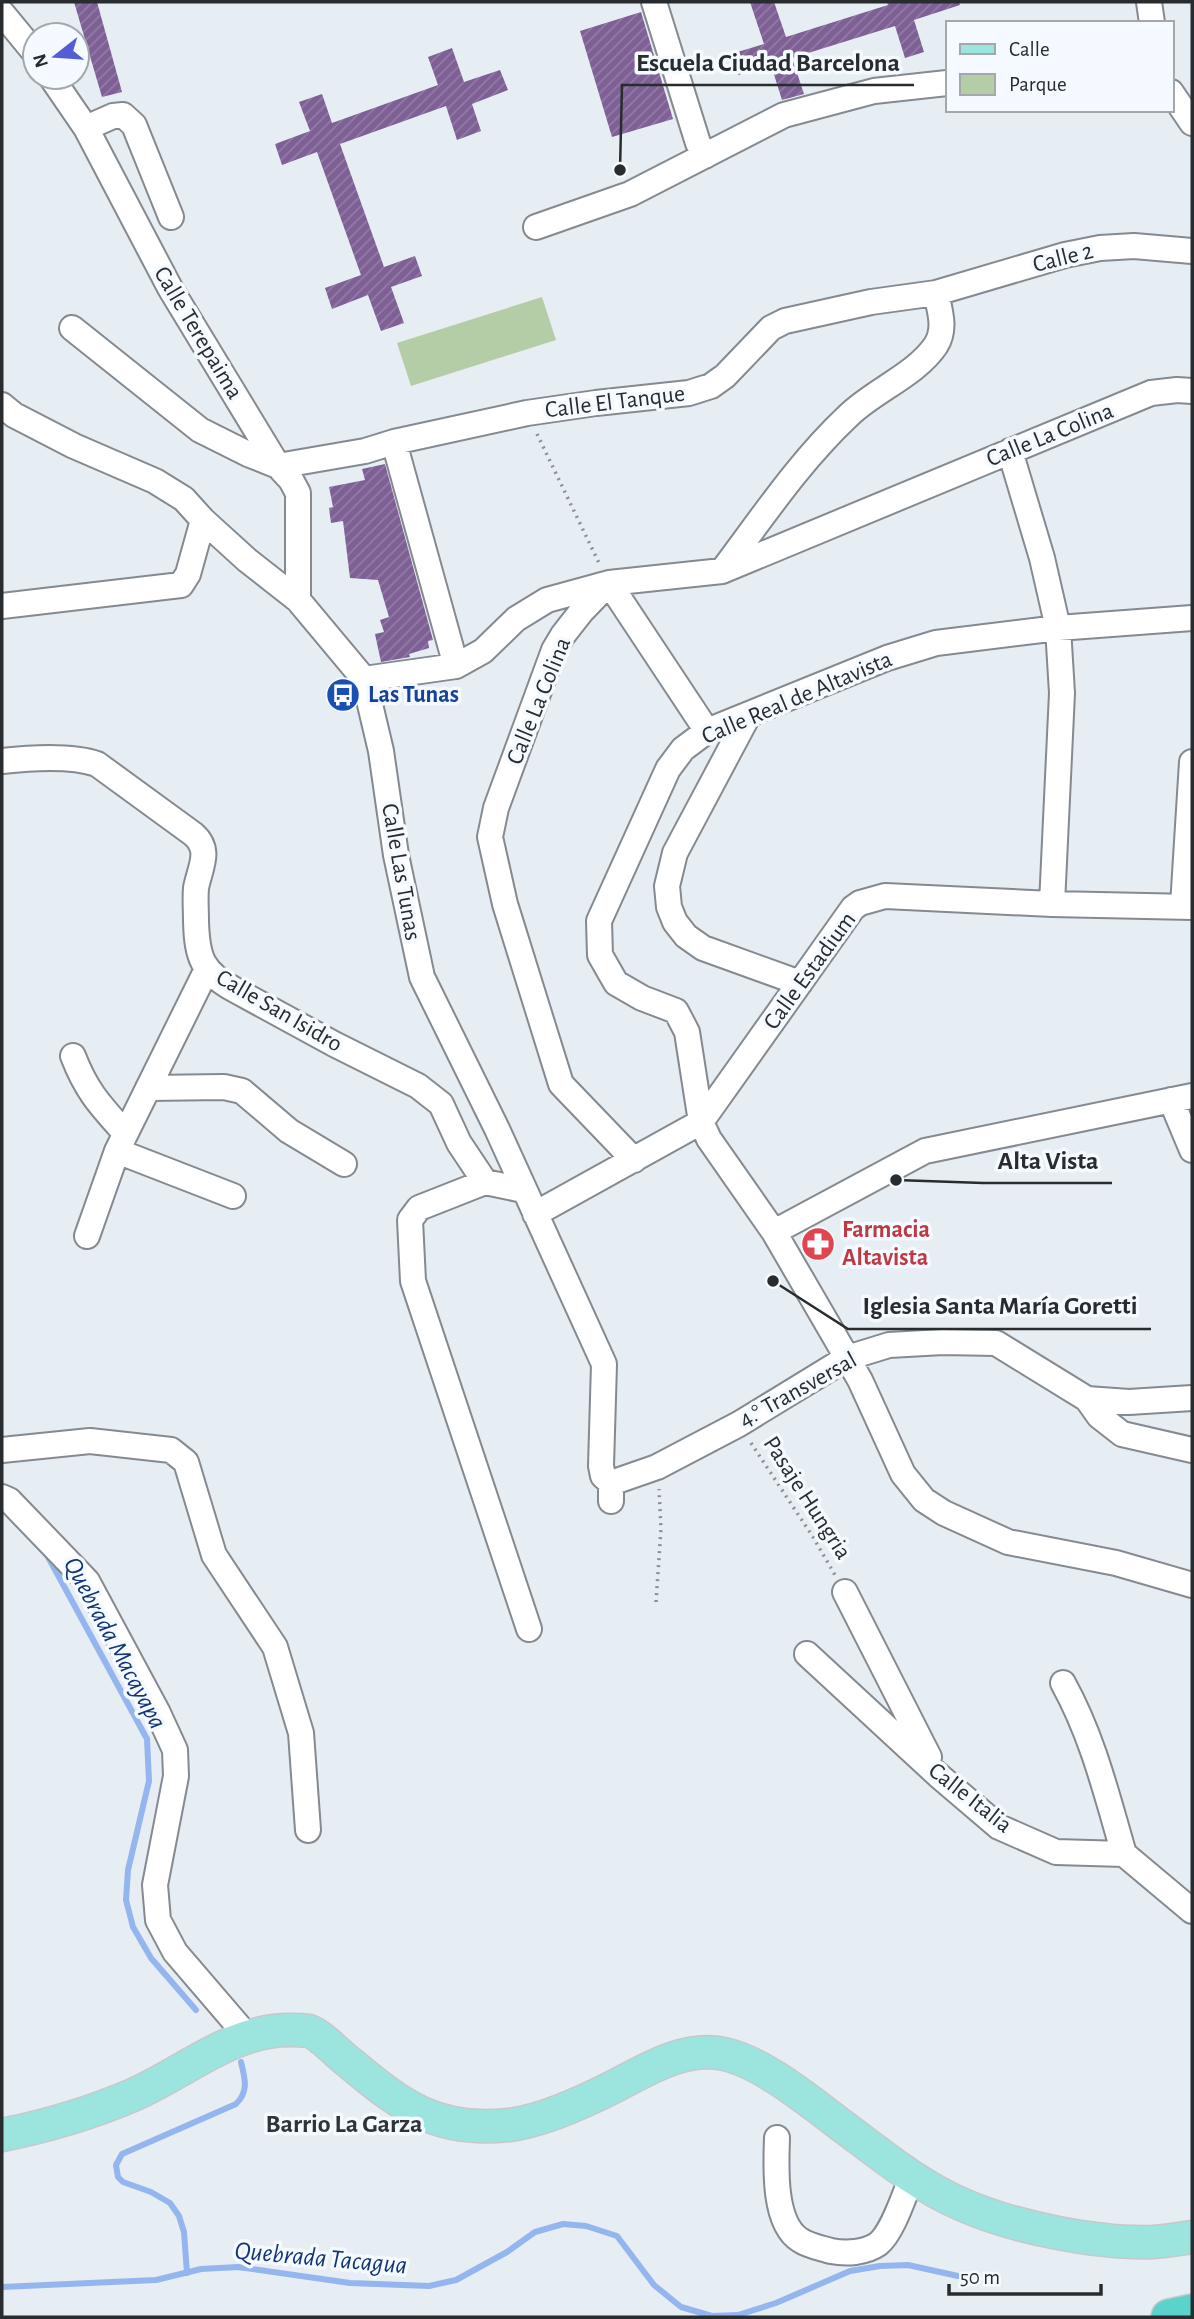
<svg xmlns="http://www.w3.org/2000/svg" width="1194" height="2319" viewBox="0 0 1194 2319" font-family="'Alegreya Sans',sans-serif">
	<defs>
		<pattern id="building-hatch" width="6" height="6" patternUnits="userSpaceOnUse" patternTransform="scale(1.75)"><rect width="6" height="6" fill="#7e5f96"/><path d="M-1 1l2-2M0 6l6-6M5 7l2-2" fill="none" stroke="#927ca3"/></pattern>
	</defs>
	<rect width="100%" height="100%" fill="#e6edf3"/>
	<path fill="#b5cda7" d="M 542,297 L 556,340 L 411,386 L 397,343 Z"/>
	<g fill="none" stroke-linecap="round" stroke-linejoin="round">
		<path stroke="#95b5ef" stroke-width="6" d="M 47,1555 L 147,1739 L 149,1781 L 128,1870 L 126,1900 L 133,1927 L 151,1958 L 196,2010
			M 187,2273 L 184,2232 L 179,2216 L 170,2203 L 151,2192 L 123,2182 L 118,2177 L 116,2165 L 122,2154 L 236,2104 C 249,2091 245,2079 241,2062
			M 2,2287 L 156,2280 L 201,2269 L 238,2267 L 350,2283 L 429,2286 L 456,2280 L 507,2252 L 535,2232 L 563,2224 L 586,2226 L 617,2236 L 654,2285 L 681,2307 L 712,2316 L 738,2315 L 776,2303 L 850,2271 L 880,2266 L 908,2265 L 958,2276"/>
	</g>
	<path fill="url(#building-hatch)" d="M 74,2 L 97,2 L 122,92 L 102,97 Z
		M 750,2 L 774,2 L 786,37 L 888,5 L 887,2 L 959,2 L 960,5 L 914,20 L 924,52 L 905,58 L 895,26 L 792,58 L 804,94 L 782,100 L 771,65 L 738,75 L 731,54 L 764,44 Z
		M 641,12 L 673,119 L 612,137 L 580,31 Z
		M 452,48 L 464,82 L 500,70 L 508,90 L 472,104 L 481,131 L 457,140 L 446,106 L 340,144 L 384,267 L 415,256 L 422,276 L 391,287 L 404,323 L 381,331 L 368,295 L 332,309 L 325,288 L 361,275 L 317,152 L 282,165 L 275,144 L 310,131 L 299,102 L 322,94 L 332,123 L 438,85 L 428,57 Z
		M 385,464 L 433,640 L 428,641 L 429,648 L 409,654 L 410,657 L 381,662 L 375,634 L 384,632 L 380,620 L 389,617 L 378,580 L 350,578 L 343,521 L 331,523 L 329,508 L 333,507 L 329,487 L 365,480 L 362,469 Z"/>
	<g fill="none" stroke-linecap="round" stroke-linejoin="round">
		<g stroke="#848a8f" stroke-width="28">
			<path id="minor" d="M 654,2 L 698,143 L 705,156
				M 1149,2 L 1152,23
				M 2,13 L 35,53
				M 51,77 L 86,128 L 170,288 L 278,466 L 291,480 L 298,493 L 298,600
				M 1171,92 L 1192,123
				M 86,128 L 113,116 L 123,115 L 134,125 L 171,217
				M 536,227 L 630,194 L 784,115 L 874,91 L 947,83
				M 936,293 L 1065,255 L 1100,248 L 1134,246 L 1192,251
				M 72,328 L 200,430 L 248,454 L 278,466 L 365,451 L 394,442 L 527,413 L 596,403 L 689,393 L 711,386 L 725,376 L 771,328 L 785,321 L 871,302 L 936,293 C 940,311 946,329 936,345 C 916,375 873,391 848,416 C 799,462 762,518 722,571
				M 2,405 L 14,415 L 74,446 L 155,481 L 184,499 L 203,520 L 247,560 L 298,600 L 364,679 L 381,751 L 396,855 L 422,977 L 497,1129 L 604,1364 L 601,1466 L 603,1476 L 611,1483
				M 394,442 L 456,666
				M 1010,451 L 1042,558 L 1058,628 L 1062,693 L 1052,904
				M 2,606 L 181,585 L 188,574 L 203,520
				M 1192,618 L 1058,628 L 936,643 L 887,658 L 707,731 L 683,749 L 668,769 L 599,921 L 600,955 L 616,983 L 642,998 L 676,1011 L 687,1032 L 701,1122 L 709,1139 L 774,1232 L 860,1380 L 903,1474 L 924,1500 L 944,1513 L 1008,1542 L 1116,1563 L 1192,1585
				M 364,679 L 456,666 L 483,651 L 516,619 L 547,600 L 609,583 L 707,731
				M 749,714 L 675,853 L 667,886 L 669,907 L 675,922 L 686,936 L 703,948 L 800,983
				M 2,761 C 29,758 71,755 97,764 L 193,834 C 212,850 200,867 196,888 C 195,898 196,910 196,921 C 197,958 202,972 235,990 L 334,1044 L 418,1086 L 441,1104 L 459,1143 L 485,1182 L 523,1190
				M 1183,906 L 1192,762
				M 73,1056 C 87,1092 100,1105 125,1133
				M 148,1088 L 224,1087 L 242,1091 L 289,1131 L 344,1164
				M 1171,1100 L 1192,1150
				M 117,1151 L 233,1196
				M 634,1160 L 561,1084 L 505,904 L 490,837 L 496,808 L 554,650 L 563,635 L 581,612 L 609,583 L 722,571 L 1151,393 L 1177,390 L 1192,391
				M 485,1182 L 419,1208 L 410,1220 L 413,1281 L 529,1629
				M 535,1214 L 701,1122 L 853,908 L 860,903 L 885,896 L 1052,904 L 1192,907
				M 774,1232 L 925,1151 L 1192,1096
				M 87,1236 L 117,1151 L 207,969
				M 1087,1399 L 1129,1402 L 1192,1398
				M 2,1450 L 90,1441 L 171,1450 L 186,1462 L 214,1555 L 275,1647 L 301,1733 L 308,1830
				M 2,1497 L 9,1500 L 87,1581 L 158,1713 L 175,1750 L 176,1776 L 155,1885 L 158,1920 L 175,1952 L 247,2036
				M 611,1501 L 611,1483 L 657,1467 L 739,1424 L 847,1358 L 889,1345 L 943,1342 L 996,1343 L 1087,1399 L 1099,1416 L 1122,1434 L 1192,1450
				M 845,1592 L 929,1757
				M 807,1654 L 938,1775 L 999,1827 L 1056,1852 L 1124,1854 L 1192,1911
				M 1063,1683 C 1093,1737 1107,1796 1124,1854
				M 777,2138 C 776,2166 773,2223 800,2240 C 809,2246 821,2248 831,2251 C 846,2254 865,2253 878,2244 C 893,2232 904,2195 912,2177"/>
		</g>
		<g stroke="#c7c8c9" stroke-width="35">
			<path id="major" d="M 2,2135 C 47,2126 91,2113 133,2095 C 184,2073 231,2030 289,2030 C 295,2030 303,2030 309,2031 C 321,2035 339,2055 350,2063 C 401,2106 438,2133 509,2125 C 543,2121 588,2100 619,2084 C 651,2067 687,2046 724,2054 C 762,2062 809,2101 841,2125 C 879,2153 917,2185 961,2204 C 1012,2227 1097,2244 1153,2242 C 1166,2241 1179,2239 1192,2237"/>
		</g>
		<g stroke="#c7c8c9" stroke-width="38">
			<path id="highway" d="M 1169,2317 L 1192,2312"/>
		</g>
		<path stroke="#8a9094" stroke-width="3.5" stroke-dasharray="2 5" stroke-linecap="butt" d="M 537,434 L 599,563
			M 751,1443 L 813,1537 L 835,1575
			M 656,1602 L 661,1529 L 659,1489"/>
		<use href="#minor" stroke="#fff" stroke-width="24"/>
		<use href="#major" stroke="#9ce5df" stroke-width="32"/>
		<use href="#highway" stroke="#5ad3ca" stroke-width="35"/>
	</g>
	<defs>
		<g id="bus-disc" transform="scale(1.75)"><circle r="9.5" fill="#1a4fb4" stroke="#f4faff"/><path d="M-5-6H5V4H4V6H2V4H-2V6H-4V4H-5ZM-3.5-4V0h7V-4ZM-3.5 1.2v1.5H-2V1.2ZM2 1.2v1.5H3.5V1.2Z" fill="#fff"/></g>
		<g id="pharmacy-disc" transform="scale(1.75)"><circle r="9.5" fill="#e0444e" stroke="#f4faff"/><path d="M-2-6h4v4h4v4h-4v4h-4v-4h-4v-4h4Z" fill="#fff"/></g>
	</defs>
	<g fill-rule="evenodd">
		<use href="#bus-disc" x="343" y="695"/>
		<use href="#pharmacy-disc" x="818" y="1244"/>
	</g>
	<g text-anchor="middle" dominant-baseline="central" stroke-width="7" stroke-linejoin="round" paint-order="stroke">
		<g font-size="24" fill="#292c2e" stroke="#f4faff">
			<text transform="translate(1063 258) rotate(-14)">Calle 2</text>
			<text transform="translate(198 333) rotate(59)">Calle Terepaima</text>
			<text transform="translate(615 402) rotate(-7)">Calle El Tanque</text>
			<text transform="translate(1050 435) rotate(-22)">Calle La Colina</text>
			<text transform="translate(797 698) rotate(-23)">Calle Real de Altavista</text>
			<text transform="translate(539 701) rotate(-68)">Calle La Colina</text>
			<text transform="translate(401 872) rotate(80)">Calle Las Tunas</text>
			<text transform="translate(810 971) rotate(-54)">Calle Estadium</text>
			<text transform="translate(279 1011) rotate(30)">Calle San Isidro</text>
			<text transform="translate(798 1390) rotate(-29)">4.° Transversal</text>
			<text transform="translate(807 1498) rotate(57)">Pasaje Hungria</text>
			<text transform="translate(970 1798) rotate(38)">Calle Italia</text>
		</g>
		<g font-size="24" font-weight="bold" fill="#164399" stroke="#f4faff" text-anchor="start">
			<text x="368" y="695">Las Tunas</text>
		</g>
		<g font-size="24" font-weight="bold" fill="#be3a42" stroke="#f4faff" text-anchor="start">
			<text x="842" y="1230">Farmacia<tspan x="842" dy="28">Altavista</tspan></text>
		</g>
		<g font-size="26" font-style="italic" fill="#123577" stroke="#f4faff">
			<text transform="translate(115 1643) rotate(62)">Quebrada Macayapa</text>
			<text transform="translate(321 2258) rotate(5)">Quebrada Tacagua</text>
		</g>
		<g font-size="26" font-weight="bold" fill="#2f3439" stroke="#f4faff">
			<text x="344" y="2124">Barrio La Garza</text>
		</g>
	</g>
	<path fill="none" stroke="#292c2e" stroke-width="2.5" d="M620 170L622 85H914M896 1180L983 1183H1112M773 1281L848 1329H1151"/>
	<g fill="#292c2e" stroke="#f4faff" stroke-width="2.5">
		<circle cx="620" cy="170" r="7"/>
		<circle cx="896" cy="1180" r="7"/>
		<circle cx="773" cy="1281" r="7"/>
	</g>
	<g font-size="26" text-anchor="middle" font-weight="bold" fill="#292c2e" stroke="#f4faff" stroke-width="7" stroke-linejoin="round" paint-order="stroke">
		<text x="768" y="71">Escuela Ciudad Barcelona</text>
		<text x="1048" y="1169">Alta Vista</text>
		<text x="1000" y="1314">Iglesia Santa María Goretti</text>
	</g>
	<rect width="1194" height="2319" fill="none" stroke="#292c2e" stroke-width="7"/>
	<rect x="946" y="21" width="228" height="91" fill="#f4faff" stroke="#a3a8ab" stroke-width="2"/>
	<rect x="960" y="44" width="35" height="10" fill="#9ce5df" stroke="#a3a8ab" stroke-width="2"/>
	<text x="1009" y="56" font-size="21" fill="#292c2e">Calle</text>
	<rect x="960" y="74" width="35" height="21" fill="#b5cda7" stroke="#a3a8ab" stroke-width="2"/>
	<text x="1009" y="91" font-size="21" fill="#292c2e">Parque</text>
	<g transform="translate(56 56) rotate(253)"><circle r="33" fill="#f4faff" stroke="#a3a8ab" stroke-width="2"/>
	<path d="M0-5L12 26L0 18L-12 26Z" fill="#545ed4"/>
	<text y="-10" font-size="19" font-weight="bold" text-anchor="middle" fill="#292c2e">N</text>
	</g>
	<path d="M949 2284v10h152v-10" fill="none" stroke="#292c2e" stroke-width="3.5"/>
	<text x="960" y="2284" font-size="21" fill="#292c2e" stroke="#f4faff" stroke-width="5" paint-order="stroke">50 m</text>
</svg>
